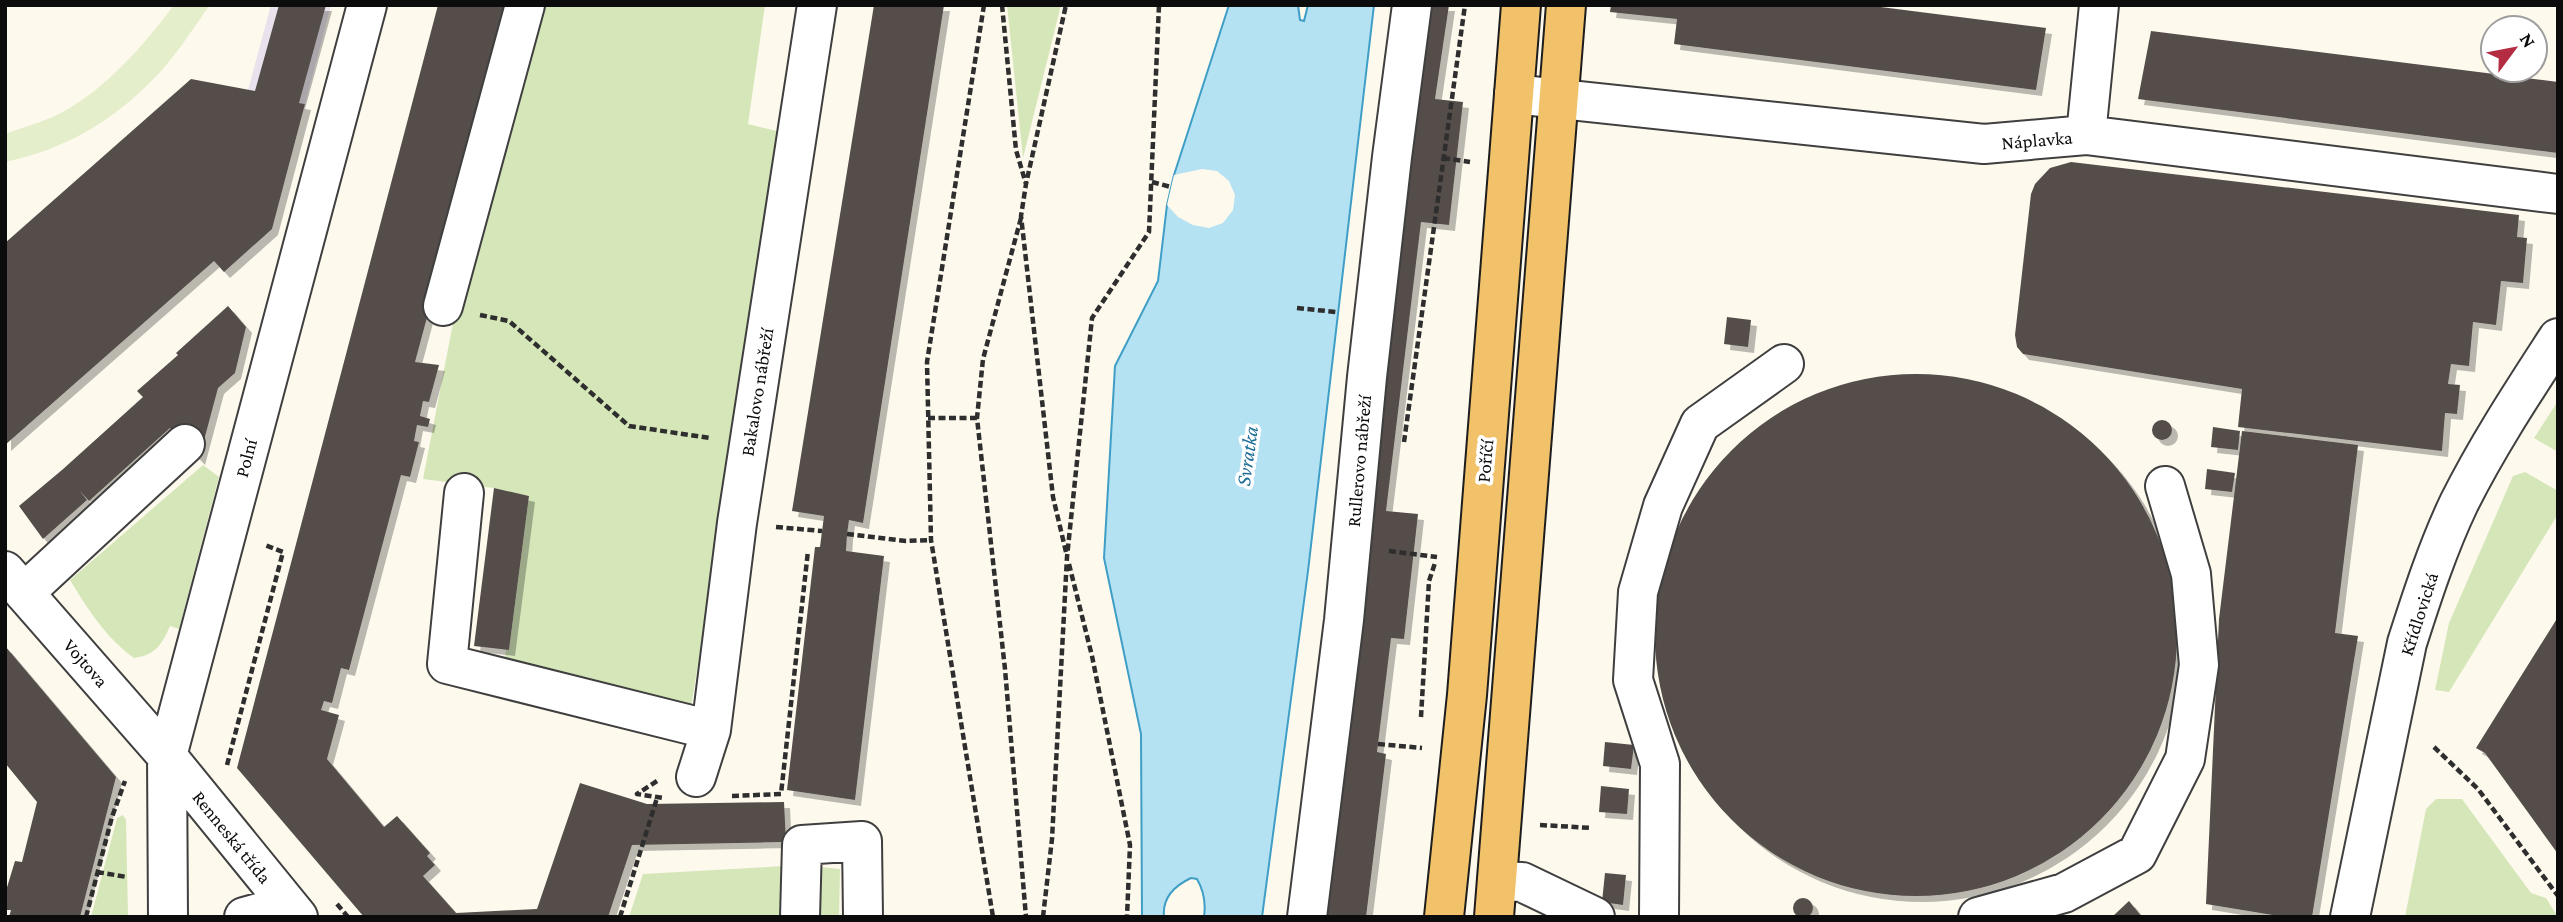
<svg xmlns="http://www.w3.org/2000/svg" width="2563" height="922" viewBox="0 0 2563 922" font-family="'Crimson Pro',serif">
	<defs>
		<filter id="shadow"><feDropShadow dx="6" dy="6" stdDeviation="0" flood-color="#0004"/></filter>
	</defs>
	<rect width="100%" height="100%" fill="#fef9ed"/>
	<path fill="#e9e1eb" d="M 271,5 L 331,5 L 305,104 L 248,90 Z"/>
	<path fill="#d5e6b9" d="M 541,5 L 765,5 L 748,124 L 785,133 L 691,707 L 504,665 L 506,650 L 509,650 L 529,496 L 494,488 L 423,479 L 454,318 Z
		M 1007,5 L 1061,5 L 1023,158 Z
		M 2558,401 L 2558,452 L 2534,438 Z
		M 203,465 L 219,477 L 179,629 L 170,626 C 162,644 156,655 134,658 C 106,638 87,608 70,580 Z
		M 2525,472 L 2558,491 L 2558,514 L 2449,692 L 2435,690 L 2449,623 L 2513,476 Z
		M 2436,799 L 2462,799 L 2531,893 L 2546,898 L 2558,917 L 2405,917 L 2426,809 Z
		M 123,815 L 126,820 L 128,917 L 91,917 L 117,818 Z
		M 785,866 L 784,917 L 629,917 L 643,874 Z
		M 810,866 L 840,869 L 839,917 L 809,917 Z"/>
	<path fill="#e5eeca" d="M 174,5 L 210,5 C 194,27 179,51 161,71 C 118,118 68,149 5,162 L 5,134 C 23,127 44,122 61,113 C 106,89 144,45 174,5 Z"/>
	<path fill="#b4e2f3" stroke="#3f9ec5" stroke-width="2" d="M 1229,5 L 1298,5 L 1300,20 L 1304,21 L 1308,5 L 1374,5 L 1308,571 L 1262,917 L 1204,917 C 1206,903 1204,891 1197,879 L 1191,878 C 1174,886 1162,898 1164,917 L 1142,917 L 1141,734 L 1104,558 L 1115,366 L 1158,281 L 1167,205 L 1174,175 Z"/>
	<path fill="#fef9ed" d="M 1202,169 L 1217,171 L 1229,181 L 1235,195 L 1233,210 L 1223,223 L 1209,228 L 1193,225 L 1178,217 L 1167,205 L 1174,175 Z"/>
	<path fill="#544d49" filter="url(#shadow)" d="M 279,5 L 326,5 L 299,103 L 305,104 L 272,229 L 224,272 L 214,261 L 5,445 L 5,243 L 191,79 L 255,91 Z
		M 438,5 L 511,5 L 415,362 L 439,365 L 429,402 L 423,401 L 420,416 L 430,419 L 428,427 L 417,425 L 414,441 L 419,442 L 410,477 L 401,475 L 349,670 L 341,668 L 332,703 L 324,701 L 321,710 L 339,715 L 327,759 L 384,827 L 397,816 L 430,853 L 427,856 L 435,865 L 423,876 L 456,913 L 537,909 L 580,783 L 647,804 L 784,802 L 786,842 L 632,845 L 608,917 L 364,917 L 237,768 Z
		M 874,5 L 944,5 L 863,523 L 849,520 L 847,534 L 846,551 L 884,556 L 855,800 L 787,790 L 815,547 L 820,547 L 824,516 L 792,511 Z
		M 1428,5 L 1449,5 L 1435,99 L 1463,102 L 1449,225 L 1421,222 L 1386,511 L 1418,514 L 1404,639 L 1391,638 L 1377,752 L 1386,754 L 1366,917 L 1318,917 Z
		M 1611,5 L 1865,5 L 2046,28 L 2036,90 L 1674,44 L 1677,19 L 1610,12 Z
		M 2151,31 L 2558,82 L 2558,153 L 2138,99 Z
		M 2071,162 L 2519,215 L 2517,237 L 2527,238 L 2523,283 L 2501,281 L 2496,325 L 2473,322 L 2469,366 L 2451,364 L 2448,384 L 2460,385 L 2457,414 L 2445,413 L 2442,451 L 2238,427 L 2242,389 L 2023,354 L 2017,347 L 2015,335 L 2031,194 L 2035,184 L 2050,168 Z
		M 228,306 L 246,327 L 235,373 L 218,388 L 199,459 L 170,428 L 89,501 L 79,490 L 87,500 L 43,539 L 19,506 L 62,470 L 143,397 L 137,391 L 178,355 L 176,353 Z
		M 1727,317 L 1751,320 L 1748,347 L 1724,344 Z
		M1655 635a261 261 0 1 1 522 0a261 261 0 1 1-522 0Z
		M2152 430a10 10 0 1 1 20 0a10 10 0 1 1-20 0Z
		M 2213,427 L 2240,431 L 2238,450 L 2211,447 Z
		M 2242,431 L 2358,445 L 2335,633 L 2358,636 L 2312,917 L 2285,917 L 2206,904 L 2219,619 Z
		M 2207,469 L 2235,473 L 2232,492 L 2205,489 Z
		M 494,488 L 529,496 L 509,650 L 474,646 Z
		M 2558,617 L 2558,717 L 2556,721 L 2558,854 L 2485,753 L 2476,748 Z
		M 5,646 L 116,777 L 80,917 L 9,917 L 11,910 L 5,910 L 5,894 L 15,861 L 22,862 L 37,802 L 5,763 Z
		M 1605,742 L 1634,745 L 1631,769 L 1603,766 Z
		M 1601,786 L 1629,789 L 1627,814 L 1599,812 Z
		M 1605,873 L 1626,875 L 1623,905 L 1602,902 Z
		M1793 908a10 10 0 1 1 20 0a10 10 0 1 1-20 0Z
		M 2129,901 L 2142,917 L 2112,917 Z"/>
	<g fill="none" stroke-linecap="round" stroke-linejoin="round">
		<g stroke="#3f3f3f" stroke-width="42">
			<path id="minor" d="M 1514,94 L 1984,144 L 2086,135 L 2558,194
				M 2086,135 L 2099,5
				M 443,306 L 525,5
				M 464,493 L 447,664 L 711,730
				M 5,571 L 167,756 L 298,917
				M 24,593 L 185,444
				M 696,777 L 711,730 L 737,523 L 817,5
				M 1497,881 L 1522,882 L 1595,917
				M 168,917 L 167,756 L 367,5
				M 244,917 L 287,905
				M 800,917 L 802,845 L 862,841 L 863,917
				M 1307,917 L 1344,620 L 1367,377 L 1392,157 L 1412,5
				M 1659,917 L 1660,764 L 1633,680 L 1638,592 L 1663,506 L 1700,424 L 1784,364
				M 1978,917 L 2064,893 L 2137,854 L 2185,759 L 2199,665 L 2191,574 L 2165,486
				M 2350,917 L 2407,643 C 2422,596 2438,547 2459,503 C 2488,445 2523,392 2558,338"/>
		</g>
		<g stroke="#1d1d1d" stroke-width="42">
			<path id="major" d="M 1444,917 L 1467,695 L 1521,5
				M 1494,917 L 1566,5"/>
		</g>
		<path stroke="#2e2e2e" stroke-width="4.5" stroke-dasharray="7 3.5" stroke-linecap="butt" d="M 984,5 L 927,362 L 931,540 L 993,917
			M 1002,5 L 1016,150 L 1026,184
			M 1443,158 L 1470,162
			M 1152,182 L 1171,187
			M 1021,218 L 983,359 L 977,418 L 1005,669 L 1026,917
			M 1297,308 L 1336,312
			M 480,315 L 509,321 L 629,426 L 710,438
			M 928,418 L 977,418
			M 1404,442 L 1465,5
			M 776,527 L 822,531
			M 847,534 L 906,541 L 931,540
			M 1389,551 L 1437,557
			M 1066,552 L 1053,497 L 1021,216 L 1026,184 L 1066,5
			M 1069,564 L 1092,656 L 1130,845 L 1127,917
			M 1421,717 L 1429,581 L 1435,563
			M 1378,744 L 1422,748
			M 2434,747 L 2478,789 L 2558,896
			M 227,765 L 283,552 L 265,545
			M 657,781 L 637,794 L 663,798
			M 732,796 L 781,794 L 808,551
			M 1540,825 L 1592,828
			M 97,872 L 127,877
			M 337,904 L 348,917
			M 86,917 L 112,817 L 125,781
			M 620,917 L 657,798
			M 1043,917 L 1052,839 L 1067,557 L 1092,318 L 1149,232 L 1159,5"/>
		<use href="#minor" stroke="#fff" stroke-width="38"/>
		<use href="#major" stroke="#f1c26a" stroke-width="38"/>
	</g>
	<g text-anchor="middle" dominant-baseline="central" stroke-width="7" stroke-linejoin="round" paint-order="stroke">
		<g font-size="19" fill="#0c0c0c" stroke="#fff">
			<text transform="translate(2037 140) rotate(-5)">Náplavka</text>
			<text transform="translate(757 392) rotate(-81)">Bakalovo nábřeží</text>
			<text transform="translate(246 458) rotate(-75)">Polní</text>
			<text transform="translate(1359 461) rotate(-85)">Rullerovo nábřeží</text>
			<text transform="translate(1485 461) rotate(-85)">Poříčí</text>
			<text transform="translate(2419 614) rotate(-72)">Křídlovická</text>
			<text transform="translate(86 663) rotate(49)">Vojtova</text>
			<text transform="translate(232 837) rotate(51)">Renneská třída</text>
		</g>
		<g font-size="21" font-style="italic" fill="#1d6e97" stroke="#fff">
			<text transform="translate(1247 456) rotate(-82)">Svratka</text>
		</g>
	</g>
	<rect width="2563" height="922" fill="none" stroke="#0c0c0c" stroke-width="14"/>
	<g transform="translate(2514 49) rotate(58)"><circle r="33" fill="#ffffff" stroke="#9e9e9e" stroke-width="2"/>
	<path d="M0-5L12 26L0 18L-12 26Z" fill="#b42c41"/>
	<text y="-10" font-size="19" font-weight="bold" text-anchor="middle" fill="#0c0c0c">N</text>
	</g>
</svg>
